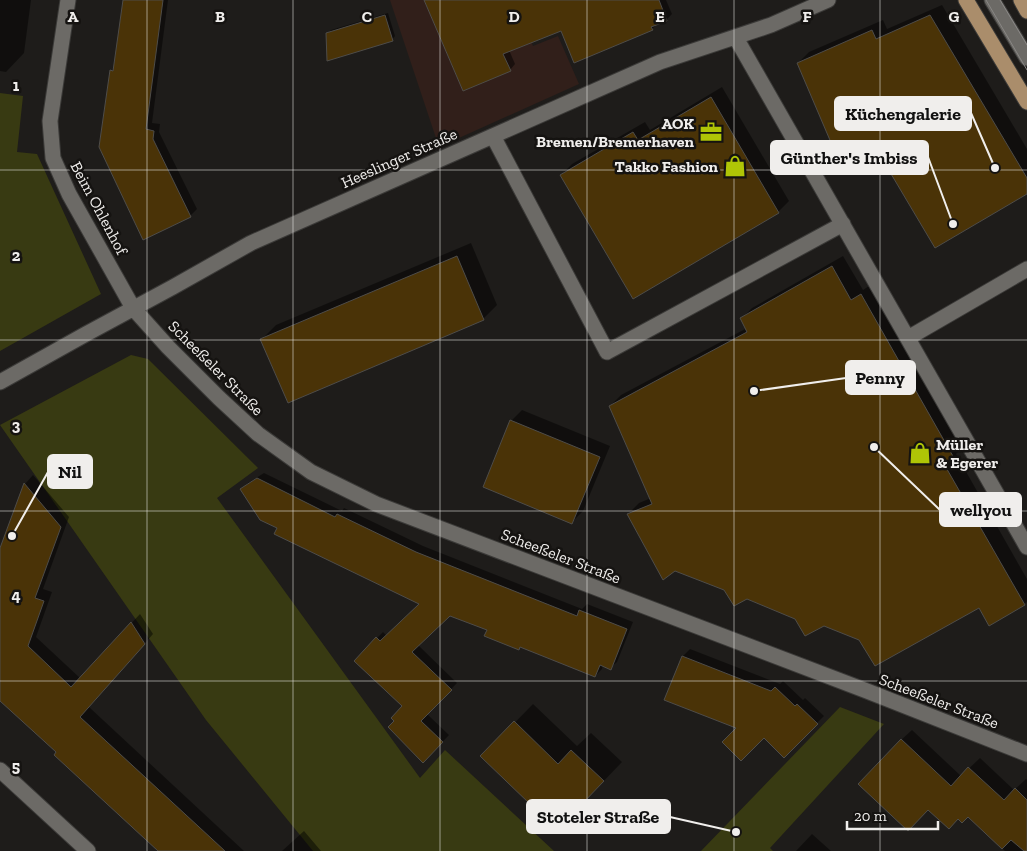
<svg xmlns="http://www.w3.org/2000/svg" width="1027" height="851" viewBox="0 0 1027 851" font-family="'Zilla Slab',serif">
	<rect width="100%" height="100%" fill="#1e1c1a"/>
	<path fill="#311f1a" d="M 390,0 L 514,0 L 533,46 L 558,36 L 579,84 L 439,147 Z"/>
	<path fill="#383a12" d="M 0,93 L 23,96 L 17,152 L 37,154 L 101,294 L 0,351 Z
		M 131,355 L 148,359 L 258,468 L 217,498 L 420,778 L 445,750 L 554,851 L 313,851 L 206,720 L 0,425 Z
		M 840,707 L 884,724 L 770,848 L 773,851 L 701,851 Z"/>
	<path fill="#0007" d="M 0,0 L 31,0 L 24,53 L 6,72 L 0,71 Z
		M 124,0 L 168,0 L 152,123 L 160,124 L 159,132 L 197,209 L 190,216 L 111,71 L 115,67 Z
		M 426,0 L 666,0 L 672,14 L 666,20 L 657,24 L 652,29 L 561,29 L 509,50 L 515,64 L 510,70 Z
		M 942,5 L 1027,149 L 1027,193 L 798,63 L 809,52 L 883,20 L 887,29 Z
		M 388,13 L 395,36 L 392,40 L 327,34 L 331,30 Z
		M 722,87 L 789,201 L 778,212 L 633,297 L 561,175 L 572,164 L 645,122 L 650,130 Z
		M 471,243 L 497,305 L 483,319 L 262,339 L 276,325 Z
		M 843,256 L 863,290 L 872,284 L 964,446 L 956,454 L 1027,579 L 1027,602 L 1024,604 L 979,606 L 823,625 L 795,618 L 724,589 L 628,514 L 639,503 L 651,498 L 610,406 L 621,395 L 747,328 L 741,319 L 752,308 Z
		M 522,410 L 610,446 L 583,511 L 572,522 L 511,421 Z
		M 264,473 L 342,511 L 344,508 L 423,546 L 582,609 L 587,604 L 633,622 L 617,662 L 610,668 L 603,665 L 602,669 L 595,676 L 522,646 L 519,649 L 488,629 L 450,614 L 418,645 L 457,683 L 427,714 L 449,735 L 430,755 L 396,721 L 404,706 L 377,638 L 383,632 L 387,636 L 421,603 L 279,527 L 242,489 L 248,483 Z
		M 33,475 L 69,517 L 43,589 L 52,592 L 36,637 L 80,678 L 140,614 L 153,634 L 89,707 L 244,851 L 160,851 L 58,752 L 0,699 L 0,552 L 25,484 Z
		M 690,649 L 780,684 L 783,681 L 803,700 L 805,698 L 824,716 L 784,756 L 764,736 L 738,728 L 683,656 Z
		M 533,704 L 577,746 L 591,733 L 622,762 L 576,810 L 482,756 Z
		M 912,730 L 961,776 L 980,758 L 1014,790 L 1026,779 L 1027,780 L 1027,851 L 1005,851 L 968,815 L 901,740 Z
		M 304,831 L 321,851 L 282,851 Z
		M 812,834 L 831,851 L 796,851 Z"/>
	<path fill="#4a3307" stroke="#4e4c49" d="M 123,0 L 163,0 L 146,129 L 154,131 L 153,139 L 191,217 L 143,240 L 99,147 L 110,70 L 113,71 Z
		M 424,0 L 659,0 L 667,21 L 651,27 L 653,30 L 574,63 L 561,31 L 503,54 L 511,71 L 463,91 Z
		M 385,15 L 393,41 L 327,61 L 326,33 Z
		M 930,15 L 1027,178 L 1027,194 L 935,248 L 881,157 L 844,173 L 797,63 L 872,30 L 876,39 Z
		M 711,97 L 779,213 L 633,299 L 560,175 L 633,132 L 638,140 Z
		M 457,256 L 484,320 L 288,403 L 260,339 Z
		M 832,266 L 851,300 L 861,294 L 954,458 L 944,464 L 1025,605 L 989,626 L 979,608 L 875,666 L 859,640 L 824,626 L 805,636 L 795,619 L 747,599 L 734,606 L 724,590 L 675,571 L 663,580 L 627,514 L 652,504 L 609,406 L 747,332 L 740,318 Z
		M 510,420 L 600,457 L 572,524 L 483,487 Z
		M 257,478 L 335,517 L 337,514 L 416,552 L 577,616 L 579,610 L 627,629 L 611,670 L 600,665 L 595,677 L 520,647 L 519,650 L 484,636 L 487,630 L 450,616 L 412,652 L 452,690 L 421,721 L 443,742 L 423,763 L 388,727 L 394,721 L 391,718 L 402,706 L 354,661 L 376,637 L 380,641 L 419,604 L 274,534 L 277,528 L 260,520 L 240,489 Z
		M 24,483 L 61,527 L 35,598 L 44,601 L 28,646 L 71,687 L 131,622 L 145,644 L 80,717 L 225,851 L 158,851 L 54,755 L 56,752 L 0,701 L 0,548 Z
		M 682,656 L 771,691 L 775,687 L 795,706 L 797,704 L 818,724 L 784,758 L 764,738 L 741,761 L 722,742 L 736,728 L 664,700 Z
		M 514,721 L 558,764 L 571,750 L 604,781 L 557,830 L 480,756 Z
		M 901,739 L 951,786 L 968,767 L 1004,800 L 1015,788 L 1027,800 L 1027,851 L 1024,851 L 1011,840 L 1002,849 L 968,817 L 962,823 L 958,819 L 949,829 L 928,810 L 908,831 L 858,784 Z"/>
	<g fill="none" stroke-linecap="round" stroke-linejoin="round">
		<g stroke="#3b3a38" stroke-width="17">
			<path id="minor" d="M 68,0 L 50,121 L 53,158 L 69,194 L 133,308 L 168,347 L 219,398 L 258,434 L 311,472 L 376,504 L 867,691 L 1027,754
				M 992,0 L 1027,58
				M 736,38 L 1027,547
				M 493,136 L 607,352 L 843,224
				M 908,338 L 1027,269
				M 0,382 L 86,334 L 173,287 L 251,243 L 660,62 L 771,25 L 828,0
				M 0,770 L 88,851"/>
		</g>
		<g stroke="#3b3a38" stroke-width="17">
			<path id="major" d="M 966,0 L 1027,102
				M 1021,0 L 1027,11"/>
		</g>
		<use href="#minor" stroke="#6c6a66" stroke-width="15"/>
		<use href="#major" stroke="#aa8d6b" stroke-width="15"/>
		<path stroke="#898785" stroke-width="1" d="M 986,0 L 1027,70
			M 1000,0 L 1027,45"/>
	</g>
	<path fill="none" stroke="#f0eeec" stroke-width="1" stroke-opacity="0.55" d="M 147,0 L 147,851M 293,0 L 293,851M 440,0 L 440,851M 587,0 L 587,851M 734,0 L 734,851M 880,0 L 880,851M 0,170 L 1027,170M 0,340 L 1027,340M 0,511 L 1027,511M 0,681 L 1027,681"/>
	<defs>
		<g id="office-bare" transform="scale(1.725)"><path d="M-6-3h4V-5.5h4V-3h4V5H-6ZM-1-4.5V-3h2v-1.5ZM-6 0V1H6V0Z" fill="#afc506" stroke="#151311" stroke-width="2.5" paint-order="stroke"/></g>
		<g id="shop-bare" transform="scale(1.725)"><path d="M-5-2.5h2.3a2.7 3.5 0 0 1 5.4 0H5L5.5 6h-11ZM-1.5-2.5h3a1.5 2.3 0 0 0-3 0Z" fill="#afc506" stroke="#151311" stroke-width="2.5" paint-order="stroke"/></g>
	</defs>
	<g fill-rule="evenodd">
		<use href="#office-bare" x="711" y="132"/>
		<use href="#shop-bare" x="735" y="166"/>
		<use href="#shop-bare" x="920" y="453"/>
	</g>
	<g text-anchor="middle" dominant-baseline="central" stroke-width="5" stroke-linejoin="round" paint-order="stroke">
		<g font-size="16" font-weight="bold" fill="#f0eeec" stroke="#151311" text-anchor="end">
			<text x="694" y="123">AOK<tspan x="694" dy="18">Bremen/Bremerhaven</tspan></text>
			<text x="718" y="166">Takko Fashion</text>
			<text x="936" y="444" text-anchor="start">Müller<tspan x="936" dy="18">&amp; Egerer</tspan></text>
		</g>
		<g font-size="16" fill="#f0eeec" stroke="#151311">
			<text transform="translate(399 158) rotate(-24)">Heeslinger Straße</text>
			<text transform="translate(99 208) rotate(62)">Beim Ohlenhof</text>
			<text transform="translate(216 368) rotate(45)">Scheeßeler Straße</text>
			<text transform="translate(561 556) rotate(21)">Scheeßeler Straße</text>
			<text transform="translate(939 701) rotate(21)">Scheeßeler Straße</text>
		</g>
	</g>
	<g font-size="16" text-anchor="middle" font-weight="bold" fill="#f0eeec" stroke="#151311" stroke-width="5" stroke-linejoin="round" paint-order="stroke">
		<text x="73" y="22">A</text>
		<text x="220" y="22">B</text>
		<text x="367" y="22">C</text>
		<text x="514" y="22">D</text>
		<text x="660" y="22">E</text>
		<text x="807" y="22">F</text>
		<text x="954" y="22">G</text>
		<text x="16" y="91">1</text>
		<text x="16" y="261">2</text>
		<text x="16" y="431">3</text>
		<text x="16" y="601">4</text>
		<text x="16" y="772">5</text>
	</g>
	<path fill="none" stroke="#f0eeec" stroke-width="2" d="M995 168L971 113M953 224L928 157M754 391L846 378M12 536L48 472M874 447L940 510M736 832L670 817"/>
	<g fill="#f0eeec" stroke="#151311" stroke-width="2">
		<circle cx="995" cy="168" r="5"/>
		<circle cx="953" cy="224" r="5"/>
		<circle cx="754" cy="391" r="5"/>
		<circle cx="12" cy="536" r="5"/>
		<circle cx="874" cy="447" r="5"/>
		<circle cx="736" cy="832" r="5"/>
	</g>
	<g fill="#f0eeec" stroke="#f0eeec" stroke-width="2">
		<rect x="835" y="97" width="136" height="33" rx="5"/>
		<rect x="771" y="141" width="157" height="33" rx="5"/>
		<rect x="846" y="361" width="69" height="33" rx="5"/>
		<rect x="48" y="455" width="44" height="33" rx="5"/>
		<rect x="940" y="493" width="81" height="33" rx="5"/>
		<rect x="527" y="800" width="143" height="33" rx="5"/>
	</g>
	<g font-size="18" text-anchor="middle" font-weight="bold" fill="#111">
		<text x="903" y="120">Küchengalerie</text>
		<text x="849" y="164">Günther's Imbiss</text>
		<text x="880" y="384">Penny</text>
		<text x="70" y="478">Nil</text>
		<text x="981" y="516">wellyou</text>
		<text x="598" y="823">Stoteler Straße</text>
	</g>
	<path d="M847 821v8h91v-8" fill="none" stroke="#f0eeec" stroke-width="2.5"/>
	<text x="854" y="821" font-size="15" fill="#f0eeec" stroke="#151311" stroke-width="4" paint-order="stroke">20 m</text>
</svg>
